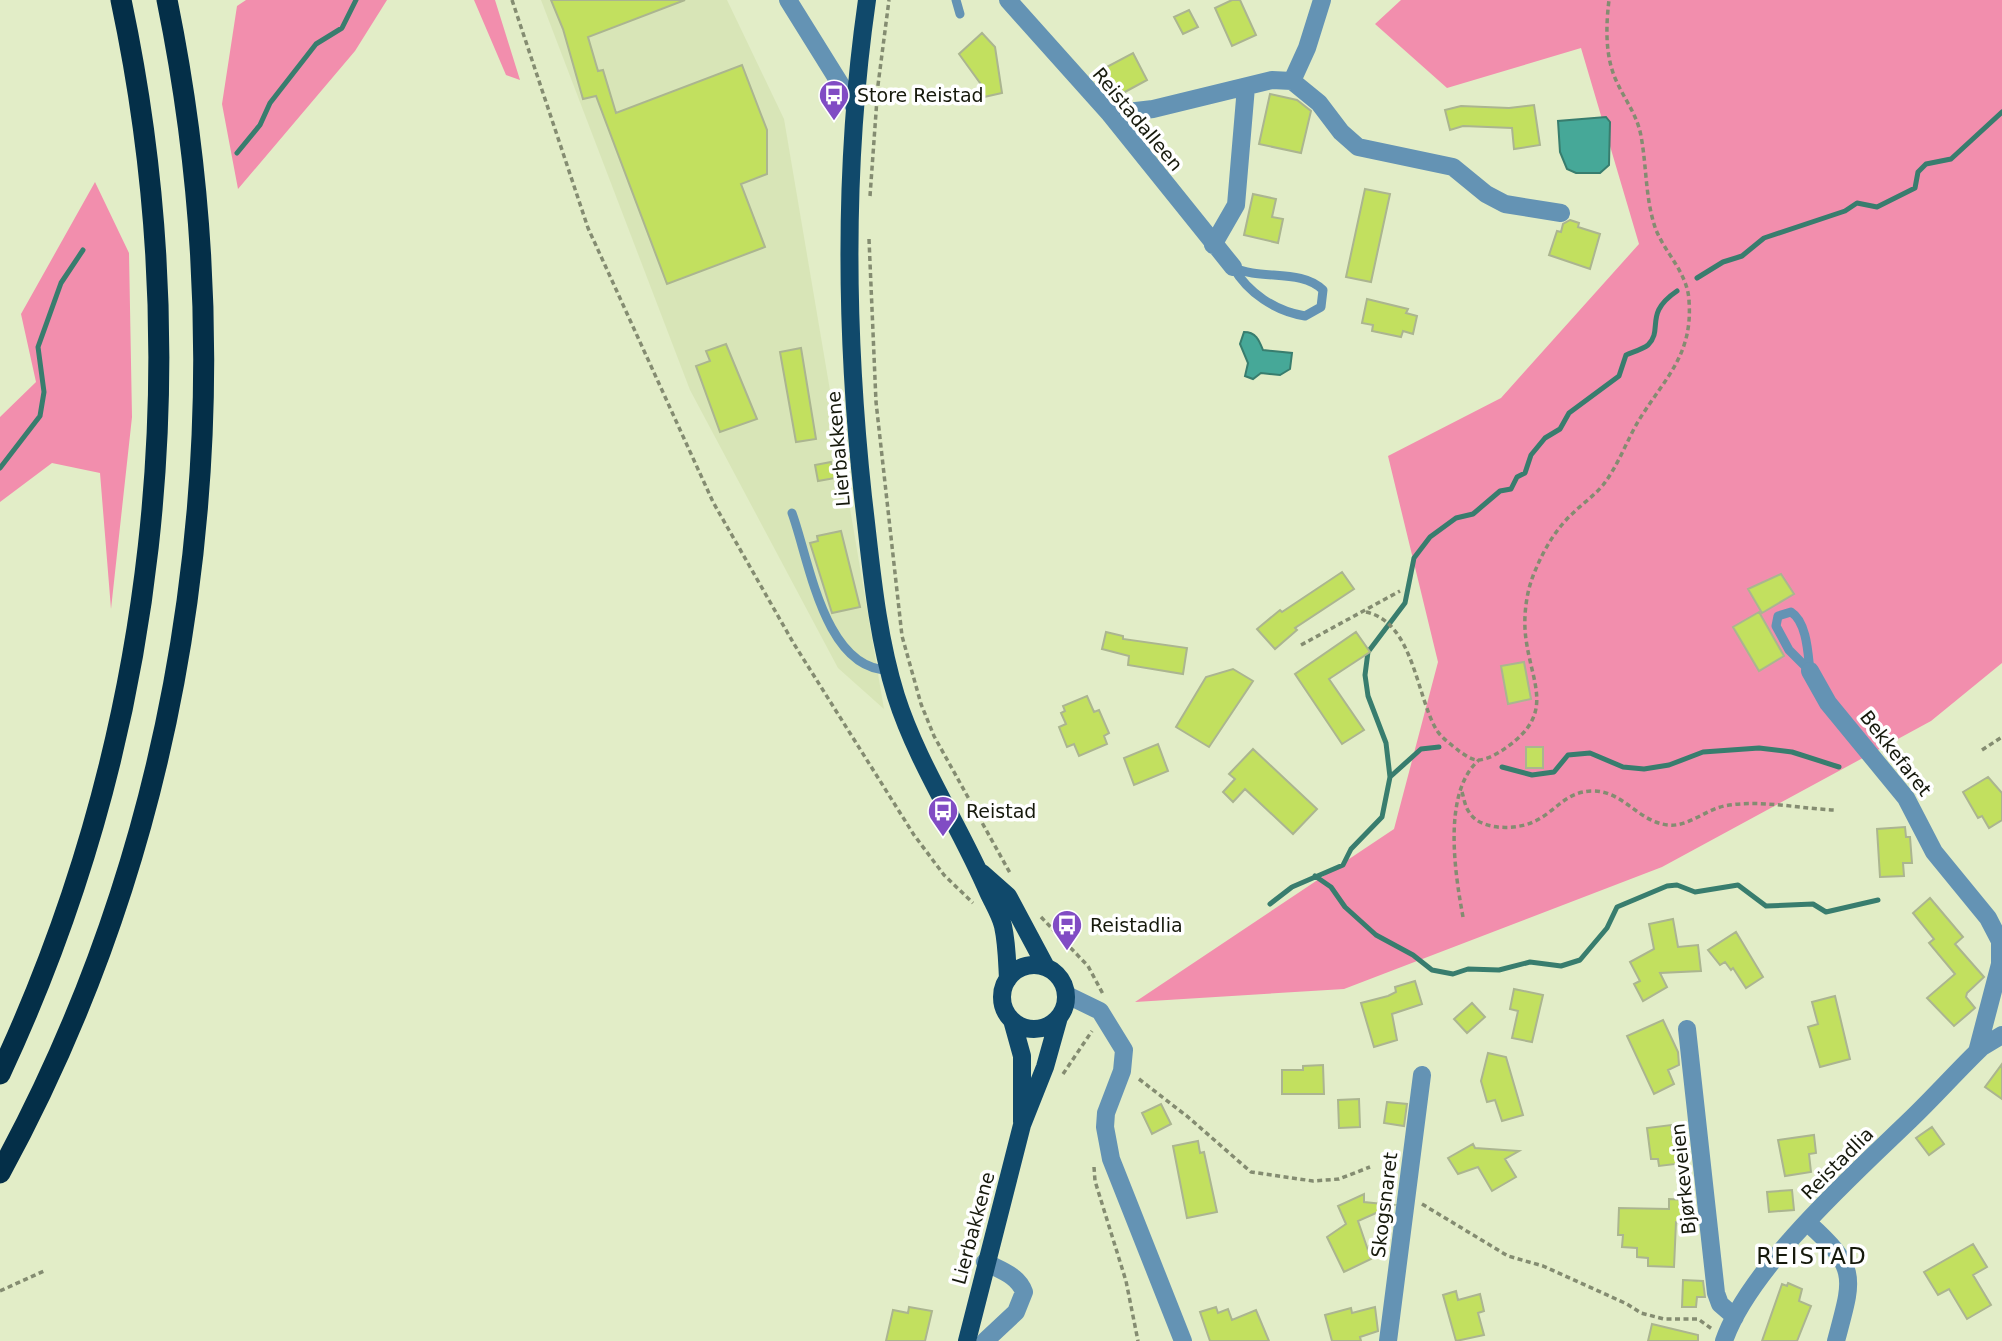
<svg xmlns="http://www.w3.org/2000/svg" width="2002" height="1341" viewBox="0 0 2002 1341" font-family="'DejaVu Sans',sans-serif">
	<rect width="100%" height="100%" fill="#e2edc7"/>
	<path fill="#d8e5b7" d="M 541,0 L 727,0 L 784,119 L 884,709 L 838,668 L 690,390 Z"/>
	<path fill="#f28ead" d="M 246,0 L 387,0 L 355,51 L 238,189 L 222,104 L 237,6 Z
		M 474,0 L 495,0 L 520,80 L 506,75 Z
		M 1401,0 L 2002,0 L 2002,663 L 1931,721 L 1662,867 L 1344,989 L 1135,1002 L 1394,829 L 1438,662 L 1388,456 L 1501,398 L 1639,244 L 1581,48 L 1447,88 L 1375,24 Z
		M 95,182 L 129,253 L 132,417 L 111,609 L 100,473 L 52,463 L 0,502 L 0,417 L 36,382 L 21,314 Z"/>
	<path fill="#46a898" stroke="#387d6e" stroke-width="2" d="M 1606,117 L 1610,122 L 1609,165 L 1600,173 L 1576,173 L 1567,169 L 1560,152 L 1558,121 Z
		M 1244,332 C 1256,332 1259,340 1263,350 L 1292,353 L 1290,369 L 1280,375 L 1261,373 L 1253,379 L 1245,376 L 1248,363 L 1240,344 Z"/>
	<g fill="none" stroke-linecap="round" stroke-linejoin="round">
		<path stroke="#387d6e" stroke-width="5" d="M 237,153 L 260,125 L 270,103 L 316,44 L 342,28 L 356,0
			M 1697,278 L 1723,262 L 1742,256 L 1764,238 L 1845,211 L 1857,203 L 1877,207 L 1915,188 L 1918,172 L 1926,164 L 1951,159 L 2002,112
			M 0,468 L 40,416 L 44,392 L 38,347 L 61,283 L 83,250
			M 1502,767 L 1532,775 L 1554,772 L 1568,755 L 1590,753 L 1623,767 L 1644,769 L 1669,765 L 1703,752 L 1759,748 L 1792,752 L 1839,767
			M 1390,777 L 1421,749 L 1439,747
			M 1315,876 L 1331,887 L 1345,907 L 1376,935 L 1413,955 L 1432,970 L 1453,974 L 1468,969 L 1499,970 L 1530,962 L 1561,966 L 1580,960 L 1607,928 L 1617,907 L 1667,886 L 1677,885 L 1695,892 L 1738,885 L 1766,906 L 1813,904 L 1826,912 L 1878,900
			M 1270,904 L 1292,887 L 1343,865 L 1351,849 L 1382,817 L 1390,777 L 1386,743 L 1368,696 L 1365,675 L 1368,652 L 1405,603 L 1414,558 L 1430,537 L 1456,518 L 1473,514 L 1500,491 L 1511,489 L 1517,477 L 1525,473 L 1531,455 L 1545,438 L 1560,429 L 1569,413 L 1619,376 L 1626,355 C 1633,352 1643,349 1648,345 C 1664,329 1643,314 1677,291"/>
	</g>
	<path fill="#c2e05f" stroke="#abb590" stroke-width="2" d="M 551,0 L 685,0 L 588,37 L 598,71 L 603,70 L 616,113 L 742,65 L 767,130 L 767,174 L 741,184 L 765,247 L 667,284 L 596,96 L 583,99 L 563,29 Z
		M 1232,0 L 1240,0 L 1256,35 L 1232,46 L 1215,8 Z
		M 1189,10 L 1198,27 L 1183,34 L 1174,17 Z
		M 982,33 L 995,47 L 1002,93 L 984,97 L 980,83 L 959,54 Z
		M 1133,53 L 1147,80 L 1123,93 L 1119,84 L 1112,88 L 1103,69 Z
		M 1270,94 L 1297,100 L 1311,111 L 1301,153 L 1259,144 Z
		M 1534,105 L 1540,145 L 1514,149 L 1512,128 L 1463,126 L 1450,130 L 1445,110 L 1461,106 L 1509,108 Z
		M 1365,189 L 1390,194 L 1371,282 L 1346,277 Z
		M 1253,194 L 1276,199 L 1272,217 L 1283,219 L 1278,243 L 1244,235 Z
		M 1570,220 L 1579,223 L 1578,227 L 1600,234 L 1590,269 L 1549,255 L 1557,231 L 1561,232 L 1563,224 Z
		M 1367,299 L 1408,309 L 1406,313 L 1417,316 L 1413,334 L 1403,331 L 1401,337 L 1372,331 L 1373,325 L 1362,323 Z
		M 726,344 L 757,419 L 720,432 L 696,366 L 710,361 L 706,351 Z
		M 801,348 L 816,439 L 796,442 L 780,352 Z
		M 831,462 L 835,478 L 818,481 L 815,465 Z
		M 841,531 L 860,607 L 832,613 L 810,543 L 818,541 L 817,536 Z
		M 1342,572 L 1354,589 L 1295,628 L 1297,630 L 1275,649 L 1257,629 L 1280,610 L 1282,612 Z
		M 1781,574 L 1794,594 L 1762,613 L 1748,589 Z
		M 1759,612 L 1784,656 L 1759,671 L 1733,627 Z
		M 1106,632 L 1123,636 L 1123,639 L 1187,648 L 1183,674 L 1128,665 L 1129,656 L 1102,649 Z
		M 1356,632 L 1370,652 L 1329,679 L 1364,730 L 1342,744 L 1295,674 Z
		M 1524,662 L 1531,699 L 1508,704 L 1501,666 Z
		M 1233,669 L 1253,681 L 1209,747 L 1176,727 L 1206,677 Z
		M 1087,696 L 1094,712 L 1099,710 L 1109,733 L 1104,736 L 1107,744 L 1079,756 L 1074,744 L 1067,747 L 1059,727 L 1066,724 L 1061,713 L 1065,711 L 1063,706 Z
		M 1158,744 L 1168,771 L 1134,785 L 1124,758 Z
		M 1526,747 L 1543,747 L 1543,768 L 1526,768 Z
		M 1253,749 L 1317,809 L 1293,834 L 1245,789 L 1233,802 L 1223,792 L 1235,779 L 1229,774 Z
		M 1988,777 L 2002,793 L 2002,820 L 1989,828 L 1982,816 L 1978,818 L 1963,792 Z
		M 1905,827 L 1906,837 L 1910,837 L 1912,863 L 1903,863 L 1904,876 L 1880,877 L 1877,829 Z
		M 1930,898 L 1963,937 L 1955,944 L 1984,977 L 1967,993 L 1966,997 L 1975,1008 L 1954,1026 L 1927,998 L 1955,974 L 1929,943 L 1934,939 L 1913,913 Z
		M 1673,919 L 1678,947 L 1698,945 L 1701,971 L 1660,973 L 1667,987 L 1643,1001 L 1634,984 L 1640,981 L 1630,962 L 1654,949 L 1649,924 Z
		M 1736,932 L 1763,977 L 1746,988 L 1733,968 L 1731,970 L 1725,962 L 1720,965 L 1708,950 Z
		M 1415,981 L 1422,1004 L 1392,1014 L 1397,1040 L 1374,1047 L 1361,1003 L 1388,996 L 1396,992 L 1395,987 Z
		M 1514,989 L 1543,995 L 1532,1042 L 1512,1038 L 1518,1011 L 1510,1009 Z
		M 1835,996 L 1850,1059 L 1820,1067 L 1808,1027 L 1818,1024 L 1812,1002 Z
		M 1472,1003 L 1485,1017 L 1467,1033 L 1454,1019 Z
		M 1663,1020 L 1678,1052 L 1679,1065 L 1668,1070 L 1674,1084 L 1654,1094 L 1627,1036 Z
		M 1488,1053 L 1506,1057 L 1523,1115 L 1502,1121 L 1495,1100 L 1487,1102 L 1481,1081 Z
		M 2002,1064 L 2002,1099 L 1985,1087 Z
		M 1323,1065 L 1324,1094 L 1282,1094 L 1282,1070 L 1303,1070 L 1303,1066 Z
		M 1359,1099 L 1360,1127 L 1339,1128 L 1338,1100 Z
		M 1387,1102 L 1407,1104 L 1404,1126 L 1384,1123 Z
		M 1161,1104 L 1171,1124 L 1152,1134 L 1142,1113 Z
		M 1671,1125 L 1673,1142 L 1681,1141 L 1684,1163 L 1659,1166 L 1658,1159 L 1651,1159 L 1647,1128 Z
		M 1932,1127 L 1944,1144 L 1929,1155 L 1916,1138 Z
		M 1814,1135 L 1816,1153 L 1809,1154 L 1811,1172 L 1785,1176 L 1778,1140 Z
		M 1198,1141 L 1200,1153 L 1204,1152 L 1217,1212 L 1187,1218 L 1173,1146 Z
		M 1473,1144 L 1475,1148 L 1519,1151 L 1505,1159 L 1516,1177 L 1492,1191 L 1478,1167 L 1458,1174 L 1448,1158 Z
		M 1792,1190 L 1794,1210 L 1769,1212 L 1767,1192 Z
		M 1364,1194 L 1364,1202 L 1394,1205 L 1358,1221 L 1371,1259 L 1344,1272 L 1327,1237 L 1346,1224 L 1338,1206 Z
		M 1669,1199 L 1686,1200 L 1685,1223 L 1676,1222 L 1674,1267 L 1648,1266 L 1648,1258 L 1637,1257 L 1637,1248 L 1622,1247 L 1623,1235 L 1618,1235 L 1619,1208 L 1669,1209 Z
		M 1973,1244 L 1987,1267 L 1973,1275 L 1991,1305 L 1967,1319 L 1949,1289 L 1938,1295 L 1924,1272 Z
		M 1683,1280 L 1703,1281 L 1705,1297 L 1697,1297 L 1696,1307 L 1682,1307 Z
		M 1788,1283 L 1802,1289 L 1799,1301 L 1811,1306 L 1797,1341 L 1762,1341 L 1782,1284 L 1787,1286 Z
		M 1456,1291 L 1458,1300 L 1480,1294 L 1484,1311 L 1478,1313 L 1484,1335 L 1456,1341 L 1443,1295 Z
		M 909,1307 L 932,1311 L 925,1341 L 886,1341 L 893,1310 L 908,1313 Z
		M 1216,1307 L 1218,1313 L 1228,1309 L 1232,1320 L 1256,1310 L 1269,1341 L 1210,1341 L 1200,1312 Z
		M 1375,1307 L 1378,1331 L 1360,1337 L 1361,1341 L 1332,1341 L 1325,1315 L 1351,1308 L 1352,1313 Z
		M 1652,1324 L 1698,1335 L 1698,1341 L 1648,1341 Z"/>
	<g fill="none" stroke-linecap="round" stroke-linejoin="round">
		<path stroke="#848c71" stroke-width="3.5" stroke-dasharray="5 3.5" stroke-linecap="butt" d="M 512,0 L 588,228 L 713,502 L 794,644 L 914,835 L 944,875 L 973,903
			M 870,196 L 878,85 L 889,0
			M 869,239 L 876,402 L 902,636 L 921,704 L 934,736 L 1010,873
			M 1366,612 C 1413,622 1416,694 1436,729 C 1441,738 1452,745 1459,751 C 1465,755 1471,760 1478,760 C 1487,760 1499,753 1507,747 C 1555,713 1532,685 1526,639 C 1523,619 1526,594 1533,576 C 1542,553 1554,531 1572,514 C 1582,504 1594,496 1603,485 C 1618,466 1627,440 1639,420 C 1665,378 1693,355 1689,301 C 1688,274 1666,254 1656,230 C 1645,199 1647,168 1641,136 C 1637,114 1624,99 1615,78 C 1605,54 1606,25 1609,0
			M 1301,645 L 1400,591
			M 1982,750 L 2002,737
			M 1462,792 C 1464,798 1465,807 1469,812 C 1480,831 1516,830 1533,822 C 1556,812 1565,791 1593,791 C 1624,791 1639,823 1669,825 C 1687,827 1706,810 1724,806 C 1759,799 1801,809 1836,810
			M 1041,917 L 1088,966 L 1103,994
			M 1463,917 C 1455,874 1442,792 1479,760
			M 1063,1074 L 1092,1031
			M 1139,1079 L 1188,1117 L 1251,1172 L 1313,1181 L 1339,1179 L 1370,1167
			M 1094,1167 L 1095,1181 L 1126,1281 L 1138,1341
			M 1422,1204 L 1508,1256 L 1543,1266 L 1627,1304 L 1641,1313 L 1664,1319 L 1698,1319 L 1712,1329
			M 0,1291 L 44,1271"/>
		<path stroke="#6493b4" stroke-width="9" d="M 956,0 L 960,14
			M 1233,267 C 1260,281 1301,268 1323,290 L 1321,307 L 1305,316 C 1275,311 1248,293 1233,267 Z
			M 792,513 C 809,559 824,670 889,670
			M 1791,612 C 1807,622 1808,654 1810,671 L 1789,650 L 1776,626 L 1778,616 Z"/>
		<path stroke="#6493b4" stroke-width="18" d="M 788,0 L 854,106
			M 1008,0 L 1110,114 L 1233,267
			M 1292,81 L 1319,103 L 1341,132 L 1358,147 L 1453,167 L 1486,194 L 1505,204 L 1561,213
			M 1110,114 L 1153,109 L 1272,80 L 1292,81 L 1307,48 L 1322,0
			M 1213,245 L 1236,205 L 1246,87
			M 1810,671 L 1828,703 L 1906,798 L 1934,852 L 1988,918 L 2000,941 L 2000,964 L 1977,1052
			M 1067,995 L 1100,1011 L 1124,1050 L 1122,1071 L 1106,1113 L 1105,1127 L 1111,1159 L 1183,1341
			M 1687,1029 L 1716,1293 L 1720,1304 L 1735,1317
			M 1808,1223 C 1859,1269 1853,1277 1836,1341
			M 985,1262 C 1000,1270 1018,1275 1024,1292 L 1016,1312 L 985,1341
			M 1388,1341 L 1422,1075
			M 1724,1341 C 1749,1268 1854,1174 1910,1120 C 1935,1096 1957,1071 1982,1047 L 2002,1035"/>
		<path stroke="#10496b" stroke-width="18" d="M 867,0 C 843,166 845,330 863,497 C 871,563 876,632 896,696 C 918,765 960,826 988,892 C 993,903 1000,914 1003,926 C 1007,944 1007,961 1008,979
			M 982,873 L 1008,896 L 1046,967
			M1002 997a32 32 0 1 1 64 0a32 32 0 1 1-64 0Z
			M 1012,1020 L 1022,1056 L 1022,1122
			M 967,1341 L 1022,1125 L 1045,1067 L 1059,1017"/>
		<path stroke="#042f48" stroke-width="21" d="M 0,1074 C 157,738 198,362 121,0
			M 0,1173 C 195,816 248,397 167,0"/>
	</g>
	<defs>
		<g id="bus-pin" transform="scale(1.575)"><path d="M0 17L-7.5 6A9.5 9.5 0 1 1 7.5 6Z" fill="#814cc4" stroke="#fff"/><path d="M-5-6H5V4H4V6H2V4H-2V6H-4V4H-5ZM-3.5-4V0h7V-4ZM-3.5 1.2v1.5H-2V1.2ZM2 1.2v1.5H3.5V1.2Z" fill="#fff"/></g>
	</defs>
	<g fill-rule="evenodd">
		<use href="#bus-pin" x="834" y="95"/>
		<use href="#bus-pin" x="943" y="811"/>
		<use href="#bus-pin" x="1067" y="925"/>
	</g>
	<g text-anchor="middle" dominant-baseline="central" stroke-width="7" stroke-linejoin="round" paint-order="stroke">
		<g font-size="19" fill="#16190c" stroke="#fff" text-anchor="start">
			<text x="857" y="95">Store Reistad</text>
			<text x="966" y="811">Reistad</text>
			<text x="1090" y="925">Reistadlia</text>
		</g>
		<g font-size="19" fill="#16190c" stroke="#fff">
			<text transform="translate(1138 119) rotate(50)">Reistadalleen</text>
			<text transform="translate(838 449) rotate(-95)">Lierbakkene</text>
			<text transform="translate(1896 753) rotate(52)">Bekkefaret</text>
			<text transform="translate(1837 1163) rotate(-45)">Reistadlia</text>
			<text transform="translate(1683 1179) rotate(-96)">Bjørkeveien</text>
			<text transform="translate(1384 1205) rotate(-83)">Skogsnaret</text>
			<text transform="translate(973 1228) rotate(-75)">Lierbakkene</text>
		</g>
		<g font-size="23" letter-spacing="2" fill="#16190c" stroke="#fff">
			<text x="1812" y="1256">REISTAD</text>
		</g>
	</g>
</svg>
